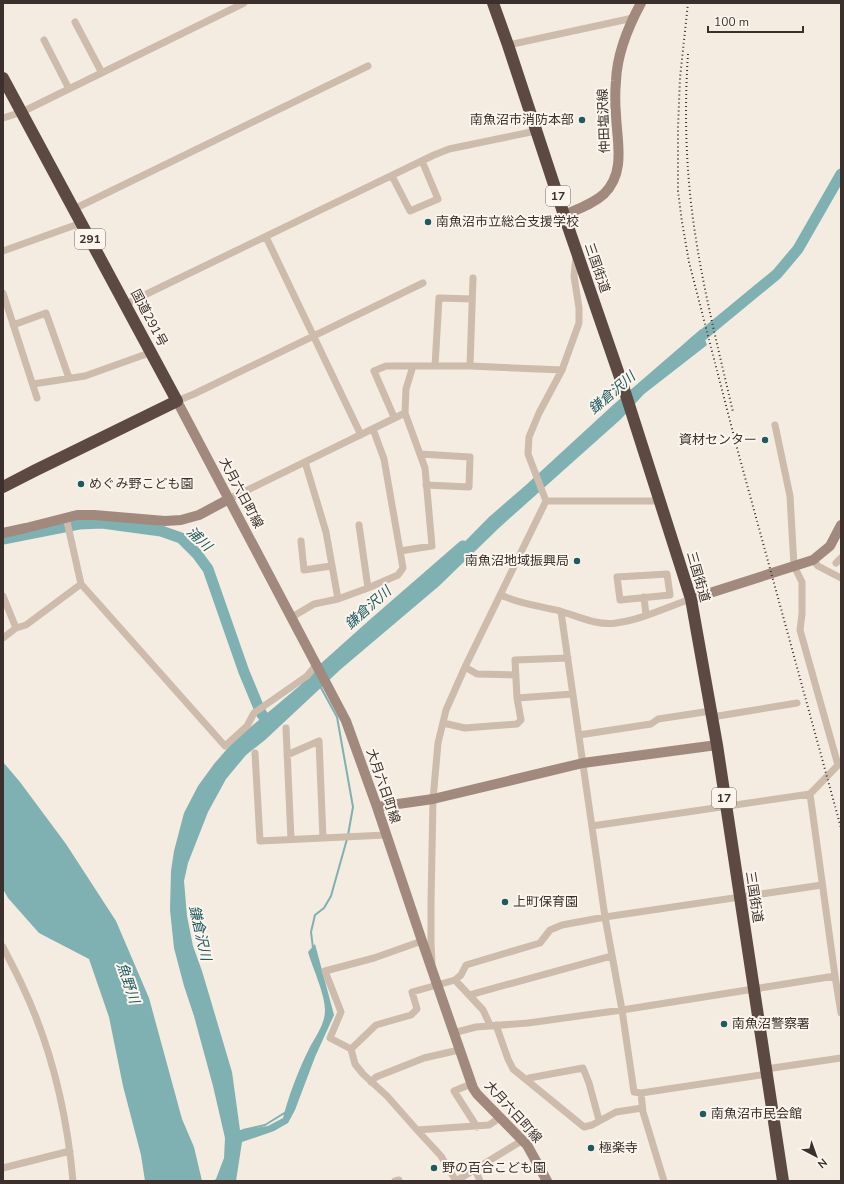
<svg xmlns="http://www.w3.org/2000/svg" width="844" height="1184" viewBox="0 0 844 1184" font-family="'Nunito Sans','Noto Sans JP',sans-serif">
	<rect width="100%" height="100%" fill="#f4ebe1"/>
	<path fill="#7fb0b2" d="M 701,329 L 707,345 L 644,394 L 621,419 L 500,527 L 439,586 L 341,669 L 265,740 L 246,755 L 226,779 L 208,812 L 188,863 L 184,881 L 187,916 L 193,946 L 202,971 L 232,1072 L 240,1130 L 268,1126 L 283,1118 C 289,1095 298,1071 309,1049 C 315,1037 325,1025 325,1010 C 325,994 313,969 308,952 L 315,944 L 334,1015 L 315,1057 L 295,1110 L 288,1123 L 274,1131 L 242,1142 L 236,1181 L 213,1181 L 216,1179 L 224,1158 L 225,1138 L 213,1086 L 194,1016 L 184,986 L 174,948 L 170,910 L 171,871 L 174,851 L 184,813 L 198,786 L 214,764 L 233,742 L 303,683 L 334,663 L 430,577 L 489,517 L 526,485 L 613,405 Z
		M 3,762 L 20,782 L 66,844 L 116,921 L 149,998 L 182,1119 L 194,1147 L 202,1181 L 145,1181 L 141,1155 L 123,1086 L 109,1017 L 89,959 L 39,933 L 8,898 L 3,889 Z"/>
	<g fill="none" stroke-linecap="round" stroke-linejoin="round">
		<path stroke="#7fb0b2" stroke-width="2" d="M 320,686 L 337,717 L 353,807 L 348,835
			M 313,948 L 311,932 L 315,915 L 324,908 L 331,896 L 347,839
			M 243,1130 L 265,1125 L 286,1112"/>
		<path stroke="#7fb0b2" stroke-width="11" d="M 692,344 L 777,274 L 798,249 L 841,174
			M 3,539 L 79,524 L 102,523 L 161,531 L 181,538 L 197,554 L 208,569 L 244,672 L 261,713 L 269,724
			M 306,687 L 315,676 L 372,625 L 463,546"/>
		<path stroke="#cdbbac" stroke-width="7" d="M 75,22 L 102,73
			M 44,40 L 69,89
			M 508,45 L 633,18
			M 3,118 L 22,112 L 244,3
			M 392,176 L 410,211 L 438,199 L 422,161
			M 74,209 L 368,66
			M 266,237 L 361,435
			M 3,251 L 81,223
			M 3,293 L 37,398
			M 126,304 L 434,155 L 449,149 L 536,131
			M 13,325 L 46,313 L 69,378
			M 435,366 L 439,298 L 472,299
			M 470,366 L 473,278
			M 33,384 L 85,376 L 152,352
			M 177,401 L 194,394 L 423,283
			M 394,417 L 374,371 L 386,366 L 413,366
			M 775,425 L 790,496 L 794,566 L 802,582 L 802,614 L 800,630 L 838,765
			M 420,454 L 470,457 L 469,487 L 426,485
			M 305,462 L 326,532 L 338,599
			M 229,499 L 405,413
			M 546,501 L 661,501
			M 66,517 L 81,584 L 225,746 L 247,726 L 254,713 L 307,676 L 317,664
			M 359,525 L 368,588
			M 301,541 L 304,570 L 331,566
			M 400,551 L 432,546 L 425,468 L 405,413 L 406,389 L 413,366 L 470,366 L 562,370
			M 813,560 L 818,566 L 841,578
			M 836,563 L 841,558
			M 667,574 L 670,595 L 620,600 L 617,577 Z
			M 501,595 C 520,604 540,606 560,611 C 577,616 597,626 616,623 C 641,620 667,607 691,599
			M 3,596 L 16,628 L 26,625 L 81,584
			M 644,597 L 646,615
			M 561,612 L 605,917 L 622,1010 L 634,1092 L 641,1093 L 767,1074
			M 292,617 L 314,604 L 338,599 L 368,588 L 398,575 L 403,568 L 384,459 L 373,429
			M 3,638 L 16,628
			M 465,667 L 477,674 L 516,675
			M 517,698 L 573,694
			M 712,717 L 797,703
			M 443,723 L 465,728 L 517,724 L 521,720 L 517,698 L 515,660 L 568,658
			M 286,728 L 291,839
			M 579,735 L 651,724 L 658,719 L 711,711
			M 255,753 L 260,841 L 386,835
			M 287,755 L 319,741 L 323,838
			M 810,794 L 835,976
			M 592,826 L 810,794 L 841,762
			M 422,941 L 374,958 L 325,971 L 341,1012 L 330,1038 L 351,1049 L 376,1025 L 411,1015 L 417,1009 L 412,992 L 455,980 L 469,995 L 611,956
			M 3,947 C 9,959 16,972 22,985 C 51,1046 67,1114 73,1181
			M 432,963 L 431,943 L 431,903 L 433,799 L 438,743 L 446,710 L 465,667 L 546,501 L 528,454 L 529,437 L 539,413 L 562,370 L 579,323 L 579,308 L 574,276 L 576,257
			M 455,980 L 461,975 L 466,965 L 540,943 L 550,930 L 562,925 L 605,917 L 822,885
			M 469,995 L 483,1010 L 490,1025
			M 496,1025 L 508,1059 L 513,1069 L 584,1127 L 592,1125 L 616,1112 L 642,1108
			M 453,1033 L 476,1027 L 528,1023 L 622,1010 L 835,976 L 841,1013
			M 351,1049 L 355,1064 L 363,1074 L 387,1096 L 417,1130 L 489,1125 L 501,1117
			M 766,1069 L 841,1058
			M 528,1080 L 529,1078 L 583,1068 L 589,1083 L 599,1120
			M 371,1082 L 376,1077 L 424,1058 L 459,1050
			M 471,1084 L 454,1091 L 477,1127
			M 641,1093 L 643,1112 L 664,1181
			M 417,1130 L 441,1156 L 456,1181 L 523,1140
			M 3,1168 L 70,1151
			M 475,1169 L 480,1181
			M 395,1181 L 399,1180 L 399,1181"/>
		<path stroke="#a18a7d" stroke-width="10" d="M 564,215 C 578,209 593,204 604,194 C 626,172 617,142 616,115 C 615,104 615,92 616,81 C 617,54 628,27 641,3
			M 177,401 L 346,721 L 377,807 L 422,941 L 473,1088 L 477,1094 L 527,1145 L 547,1181
			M 3,533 L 26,528 L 77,515 L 94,515 L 165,521 L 181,520 L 199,515 L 229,499
			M 691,599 L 813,560 L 830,546 L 841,525
			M 377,807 L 433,799 L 583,763 L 717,745"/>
		<path stroke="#5c4a42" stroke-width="12" d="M 493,3 L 508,45 L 564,215 L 624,389 L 691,599 L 717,745 L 783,1181
			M 3,78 L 177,401 L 34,471 L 3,487"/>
		<path stroke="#3b302b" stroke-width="2" stroke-dasharray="1 3" stroke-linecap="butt" d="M 688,3 L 680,78 L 678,128 L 678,191 L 682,222 L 689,262 L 737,448 L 841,828
			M 688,54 C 684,114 686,174 695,233 C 704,293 719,352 733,412"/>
	</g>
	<g fill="#1f5a5e" stroke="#fbf5ee" stroke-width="1.5">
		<circle cx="582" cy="120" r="4"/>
		<circle cx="428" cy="222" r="4"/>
		<circle cx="765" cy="440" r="4"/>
		<circle cx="81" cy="484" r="4"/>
		<circle cx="577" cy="561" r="4"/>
		<circle cx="505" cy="902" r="4"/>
		<circle cx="724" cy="1024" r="4"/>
		<circle cx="703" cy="1114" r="4"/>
		<circle cx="591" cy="1148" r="4"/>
		<circle cx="434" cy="1168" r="4"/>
	</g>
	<g text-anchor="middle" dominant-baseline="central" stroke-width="4" stroke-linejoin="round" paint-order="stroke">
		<g fill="#fbf5ee" stroke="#756b66" stroke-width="1">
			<rect x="546" y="186" width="24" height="20" rx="3"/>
			<rect x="75" y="229" width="30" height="20" rx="3"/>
			<rect x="712" y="788" width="24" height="20" rx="3"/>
		</g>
		<g font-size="12" font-weight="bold" fill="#3b302b">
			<text x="558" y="196">17</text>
			<text x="90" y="239">291</text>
			<text x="724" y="798">17</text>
		</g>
		<g font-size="13" fill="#3b302b" stroke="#fbf5ee" text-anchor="start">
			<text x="574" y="120" text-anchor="end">南魚沼市消防本部</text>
			<text x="436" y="222">南魚沼市立総合支援学校</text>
			<text x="757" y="440" text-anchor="end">資材センター</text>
			<text x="89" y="484">めぐみ野こども園</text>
			<text x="569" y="561" text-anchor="end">南魚沼地域振興局</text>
			<text x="513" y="902">上町保育園</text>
			<text x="732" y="1024">南魚沼警察署</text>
			<text x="711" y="1114">南魚沼市民会館</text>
			<text x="599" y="1148">極楽寺</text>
			<text x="442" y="1168">野の百合こども園</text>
		</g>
		<g font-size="13" fill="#3b302b" stroke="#fbf5ee">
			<text transform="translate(604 121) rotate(-92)">仲田塩沢線</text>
			<text transform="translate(597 268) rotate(71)">三国街道</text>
			<text transform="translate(149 318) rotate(62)">国道291号</text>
			<text transform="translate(241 493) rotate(62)">大月六日町線</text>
			<text transform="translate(698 577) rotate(74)">三国街道</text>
			<text transform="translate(383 786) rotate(71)">大月六日町線</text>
			<text transform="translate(754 897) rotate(81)">三国街道</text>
			<text transform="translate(513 1112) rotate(48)">大月六日町線</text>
		</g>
		<g font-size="14" font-style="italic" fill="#1f5a5e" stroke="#fbf5ee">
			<text transform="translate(612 393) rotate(-41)">鎌倉沢川</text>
			<text transform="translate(199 539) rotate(43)">浦川</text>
			<text transform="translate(368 608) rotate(-42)">鎌倉沢川</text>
			<text transform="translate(200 933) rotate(77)">鎌倉沢川</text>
			<text transform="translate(128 983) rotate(71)">魚野川</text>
		</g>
	</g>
	<rect width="844" height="1184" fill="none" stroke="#3b302b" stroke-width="8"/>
	<g transform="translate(816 1156) rotate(139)" stroke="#fbf5ee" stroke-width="3" paint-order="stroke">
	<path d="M0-3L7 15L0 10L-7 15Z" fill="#3b302b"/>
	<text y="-6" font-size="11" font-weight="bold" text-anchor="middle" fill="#3b302b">N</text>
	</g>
	<path d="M708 26v6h95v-6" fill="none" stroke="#3b302b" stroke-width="2"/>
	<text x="714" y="26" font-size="12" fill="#3b302b" stroke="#fbf5ee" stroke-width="3" paint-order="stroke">100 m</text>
</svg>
